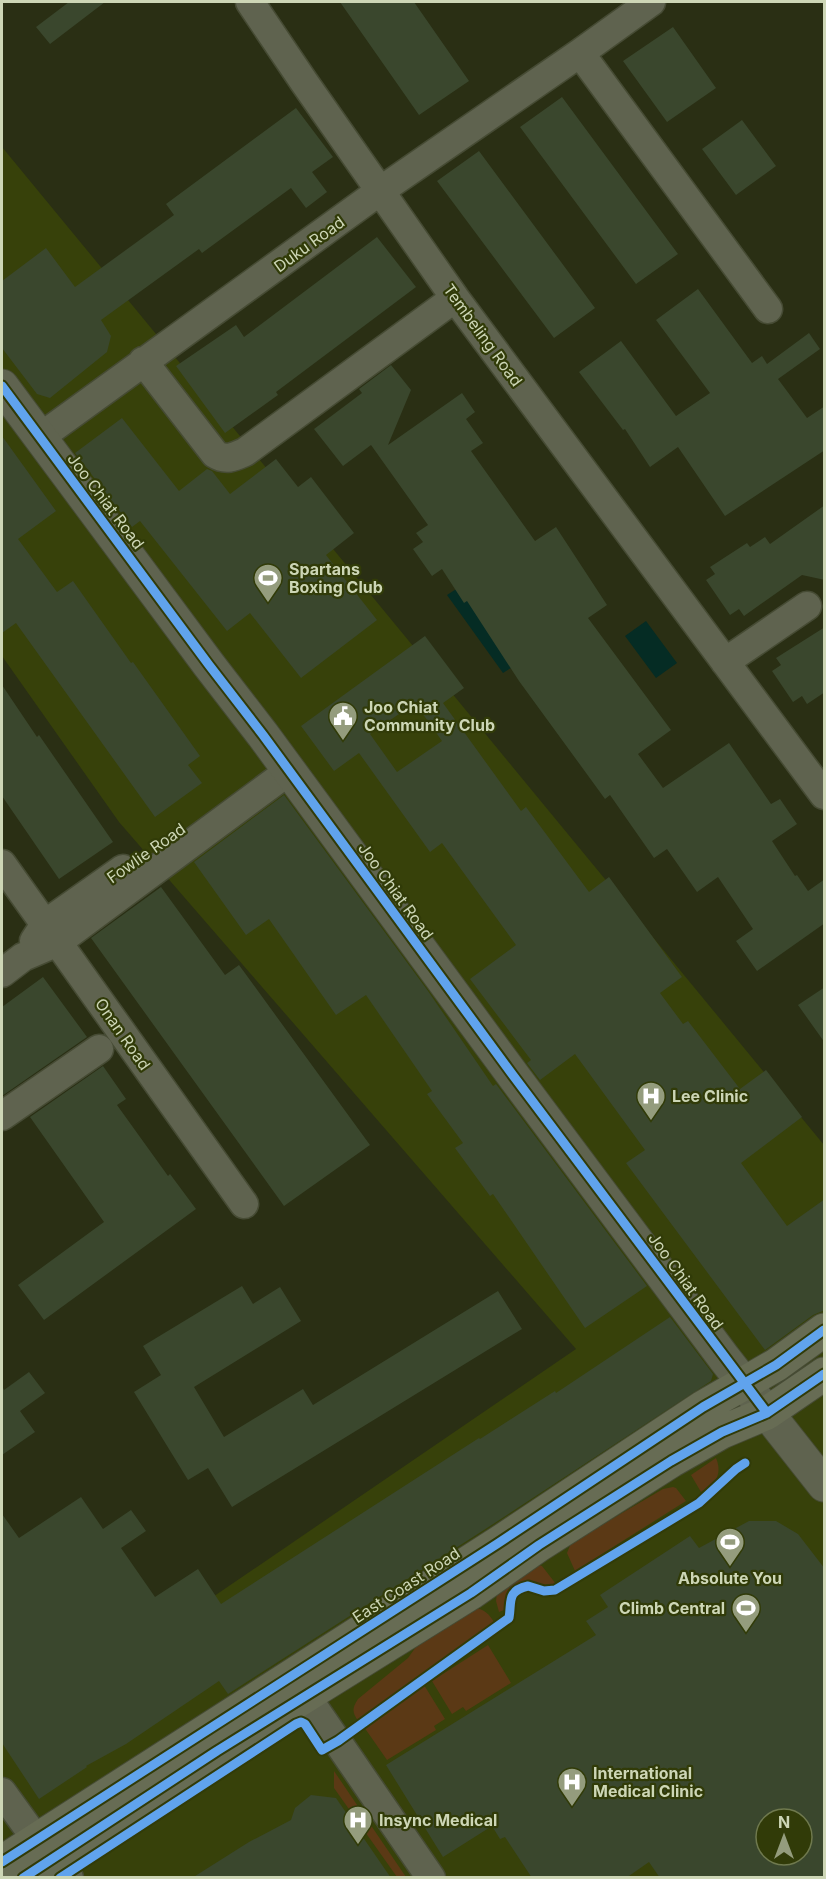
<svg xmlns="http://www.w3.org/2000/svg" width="826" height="1879" viewBox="0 0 826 1879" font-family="Inter,sans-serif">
	<rect width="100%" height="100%" fill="#2a2f14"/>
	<path fill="#37410a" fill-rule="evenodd" d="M 2,147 L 824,1145 L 824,1877 L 2,1877 L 2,1741 L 576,1349 L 119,822 L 2,656 ZM 766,1819 L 802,1819 L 802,1855 L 766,1855 Z"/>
	<path fill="#5b3915" d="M 716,1458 C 723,1475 715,1484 701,1492 L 691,1475 Z
		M 673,1487 L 676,1488 L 686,1501 L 575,1571 L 567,1553 L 571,1543 L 663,1489 Z
		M 539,1565 L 542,1566 L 556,1584 C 547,1588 541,1583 532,1582 C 515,1581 506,1595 504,1610 L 499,1612 L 496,1601 L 497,1593 L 533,1566 Z
		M 471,1608 C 485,1608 489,1614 496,1625 L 358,1721 C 352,1712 352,1708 358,1699 L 408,1658 L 423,1637 Z
		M 488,1645 L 511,1683 L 466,1711 L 463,1707 L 452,1714 L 432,1681 Z
		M 424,1685 L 445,1719 L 434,1726 L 436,1730 L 387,1760 L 364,1727 Z
		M 334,1771 L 406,1877 L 397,1877 L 334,1788 Z"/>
	<path fill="#052c24" d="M 461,586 L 514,666 L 503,673 L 447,595 Z
		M 646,621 L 677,663 L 656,678 L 625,636 Z"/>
	<path fill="#3a472d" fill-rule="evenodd" d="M 69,2 L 105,2 L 50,44 L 36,27 Z
		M 340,2 L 414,2 L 469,81 L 419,115 Z
		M 673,27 L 716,88 L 667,122 L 623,61 Z
		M 562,97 L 678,254 L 636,284 L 520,127 Z
		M 296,108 L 333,157 L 312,172 L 327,192 L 306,208 L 291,188 L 202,253 L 199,249 L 101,320 L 111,336 L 107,352 L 50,398 L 37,394 L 2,348 L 2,281 L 46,248 L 75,287 L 174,215 L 166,204 Z
		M 742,120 L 776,166 L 736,195 L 702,149 Z
		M 479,151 L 595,308 L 554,338 L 437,181 Z
		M 377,237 L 416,287 L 276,392 L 278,395 L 225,433 L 176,366 L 236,325 L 244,337 Z
		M 698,289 L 752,363 L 762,356 L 767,364 L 809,333 L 820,349 L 778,379 L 807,418 L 825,406 L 825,450 L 725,516 L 678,447 L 650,467 L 625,429 L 623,430 L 579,372 L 621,341 L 676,416 L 710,393 L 656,320 Z
		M 391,365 L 411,390 L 388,445 L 462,393 L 475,412 L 466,419 L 483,443 L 471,451 L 535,541 L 556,527 L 607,605 L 588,618 L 671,730 L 638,754 L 663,788 L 729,743 L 771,804 L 780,799 L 797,824 L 772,841 L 795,876 L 797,875 L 808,891 L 825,879 L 825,923 L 757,971 L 736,941 L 753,929 L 718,877 L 697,892 L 667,849 L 654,858 L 610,795 L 605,799 L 581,766 L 519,681 L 467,601 L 464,603 L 442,569 L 432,576 L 413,549 L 423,542 L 416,533 L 428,525 L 371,445 L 343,466 L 314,429 L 362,393 L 359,389 Z
		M 122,418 L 179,491 L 207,469 L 212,471 L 230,494 L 276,459 L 298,487 L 311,477 L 354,533 L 326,555 L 377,620 L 301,678 L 250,613 L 227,631 L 140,521 L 132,527 L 75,453 Z
		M 2,436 L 56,511 L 18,539 L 57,592 L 73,581 L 131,663 L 133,662 L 200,756 L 188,765 L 202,783 L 155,817 L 16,623 L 2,633 Z
		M 825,505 L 825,580 L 802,575 L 744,616 L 739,609 L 730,615 L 706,580 L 715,574 L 710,567 L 747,543 L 750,547 L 765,537 L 770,544 Z
		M 825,627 L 825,692 L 807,704 L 802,696 L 793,702 L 772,671 L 781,665 L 776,658 Z
		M 425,636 L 464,688 L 443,703 L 521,811 L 526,807 L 589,892 L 609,877 L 682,977 L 660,993 L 683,1024 L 688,1021 L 740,1089 L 766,1070 L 802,1117 L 741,1163 L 787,1226 L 825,1199 L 825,1310 L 813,1315 L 765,1350 L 626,1163 L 645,1150 L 575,1054 L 540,1080 L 527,1063 L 531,1060 L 470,979 L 516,945 L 442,843 L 430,852 L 359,753 L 334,771 L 301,726 ZM 415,703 L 442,741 L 397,772 L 370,734 Z
		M 2,685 L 37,737 L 39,735 L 113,842 L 59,879 L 2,796 Z
		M 284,795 L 428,991 L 493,1086 L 496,1084 L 647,1286 L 585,1328 L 493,1194 L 490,1196 L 455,1148 L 463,1143 L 427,1094 L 432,1091 L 366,995 L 336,1015 L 269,919 L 246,935 L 194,862 Z
		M 161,887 L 225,975 L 239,965 L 370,1145 L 284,1206 L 91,938 Z
		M 43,977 L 87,1037 L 2,1096 L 2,1007 Z
		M 825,987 L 825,1043 L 798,1005 Z
		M 103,1066 L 126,1099 L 117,1105 L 168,1176 L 170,1174 L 196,1209 L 44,1320 L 18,1285 L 104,1222 L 30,1117 Z
		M 242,1286 L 253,1304 L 280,1287 L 301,1321 L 194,1387 L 224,1437 L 303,1389 L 313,1405 L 498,1291 L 522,1329 L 232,1507 L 208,1468 L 188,1480 L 134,1392 L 161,1375 L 143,1346 Z
		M 670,1317 L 713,1374 L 711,1381 L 487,1528 L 228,1694 L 219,1681 L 126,1744 L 86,1766 L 87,1767 L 39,1799 L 2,1743 L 2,1514 L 19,1538 L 81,1497 L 103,1529 L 131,1510 L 146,1531 L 121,1548 L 155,1597 L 198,1569 L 221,1604 L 479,1438 L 480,1439 L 555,1391 L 556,1393 Z
		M 29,1372 L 45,1393 L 20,1411 L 35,1432 L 2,1455 L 2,1386 L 4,1390 Z
		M 749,1521 L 776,1521 L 798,1534 L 825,1569 L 825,1878 L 660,1878 L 649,1862 L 626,1878 L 532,1878 L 505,1837 L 500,1839 L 492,1826 L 443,1857 L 386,1765 L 596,1635 L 586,1621 L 608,1607 L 600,1595 L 690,1536 L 699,1548 ZM 766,1819 L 802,1819 L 802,1855 L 766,1855 Z
		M 311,1795 L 336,1798 L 391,1878 L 192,1878 L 249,1842 L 291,1820 L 295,1808 Z"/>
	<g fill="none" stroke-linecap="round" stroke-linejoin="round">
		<g stroke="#464b34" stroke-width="31">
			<path id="minor" d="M 250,2 L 304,82 L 455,298 L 824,795
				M 580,53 L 768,309
				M 143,361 L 215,454 C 226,461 234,457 245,452 L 455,298
				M 39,438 L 380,191 L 580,53 L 651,2
				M 725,662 L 807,606
				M 2,864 L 244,1204
				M 34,941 L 45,924 L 123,869
				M 2,973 L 23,957 L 58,942 L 289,771
				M 2,1116 L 99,1049
				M 306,1696 L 431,1878
				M 2,1792 L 36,1839
				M 57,1854 L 69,1878"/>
		</g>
		<g stroke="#464b34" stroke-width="35">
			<path id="tertiary" d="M 2,386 L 209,665 L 263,735 L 512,1074 L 724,1358 L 824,1485"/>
		</g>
		<g stroke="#464b34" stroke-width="35">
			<path id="secondary" d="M 2,1862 L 497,1544 L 703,1407 L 776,1365 L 824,1330
				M 23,1878 L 217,1751 L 471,1593 L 539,1545 L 671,1461 L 722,1432 L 767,1413 L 824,1374"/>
		</g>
		<use href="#minor" stroke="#5f634f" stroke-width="28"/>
		<use href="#tertiary" stroke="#5f634f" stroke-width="33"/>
		<use href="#secondary" stroke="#676c54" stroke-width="33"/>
		<g stroke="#313b08" stroke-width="13">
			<path id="cycleway" d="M 2,386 L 209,665 L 263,735 L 512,1074 L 767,1413
				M 2,1862 L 497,1544 L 703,1407 L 776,1365 L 824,1330
				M 23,1878 L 217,1751 L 471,1593 L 539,1545 L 671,1461 L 722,1432 L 767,1413 L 824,1374
				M 60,1878 L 296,1724 L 301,1722 L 305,1724 L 322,1750 L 338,1741 L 509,1618 C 512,1602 506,1591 528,1586 L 544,1591 L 555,1590 L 699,1503 L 736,1469 L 745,1463"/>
		</g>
		<use href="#cycleway" stroke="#60a3ed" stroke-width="9"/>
	</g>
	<defs>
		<g id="stadium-pin" transform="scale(1.5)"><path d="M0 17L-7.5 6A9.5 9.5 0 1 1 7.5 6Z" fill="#949c7d" stroke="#313b08"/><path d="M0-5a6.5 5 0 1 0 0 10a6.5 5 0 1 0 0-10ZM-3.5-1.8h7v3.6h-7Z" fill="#fff"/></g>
		<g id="civic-pin" transform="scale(1.5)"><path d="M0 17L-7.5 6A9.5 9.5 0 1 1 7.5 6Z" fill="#949c7d" stroke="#313b08"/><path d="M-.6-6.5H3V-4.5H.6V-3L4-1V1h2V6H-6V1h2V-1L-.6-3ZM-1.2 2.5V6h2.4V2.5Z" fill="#fff"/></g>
		<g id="hospital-pin" transform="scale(1.5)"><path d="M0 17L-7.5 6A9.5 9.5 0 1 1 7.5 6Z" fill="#949c7d" stroke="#313b08"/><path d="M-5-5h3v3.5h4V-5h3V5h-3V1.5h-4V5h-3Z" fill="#fff"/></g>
	</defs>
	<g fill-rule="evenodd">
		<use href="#stadium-pin" x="268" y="578"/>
		<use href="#civic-pin" x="343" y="716"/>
		<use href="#hospital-pin" x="651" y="1096"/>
		<use href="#stadium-pin" x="730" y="1542"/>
		<use href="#stadium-pin" x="746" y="1608"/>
		<use href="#hospital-pin" x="572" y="1782"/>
		<use href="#hospital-pin" x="358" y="1820"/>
	</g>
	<g text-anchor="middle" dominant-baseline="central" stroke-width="4.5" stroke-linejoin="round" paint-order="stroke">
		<g font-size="16" fill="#cdd6b6" stroke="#313b08">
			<text transform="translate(309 244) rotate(-36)">Duku Road</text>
			<text transform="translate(483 335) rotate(54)">Tembeling Road</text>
			<text transform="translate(106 501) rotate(53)">Joo Chiat Road</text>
			<text transform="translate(146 853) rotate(-35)">Fowlie Road</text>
			<text transform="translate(396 891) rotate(54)">Joo Chiat Road</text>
			<text transform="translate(123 1034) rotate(55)">Onan Road</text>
			<text transform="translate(686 1281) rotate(54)">Joo Chiat Road</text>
			<text transform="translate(406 1585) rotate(-33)">East Coast Road</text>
		</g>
		<g font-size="16" font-weight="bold" fill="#cdd6b6" stroke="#313b08" text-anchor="start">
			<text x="289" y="569">Spartans<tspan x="289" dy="18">Boxing Club</tspan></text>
			<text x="364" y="707">Joo Chiat<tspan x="364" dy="18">Community Club</tspan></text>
			<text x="672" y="1096">Lee Clinic</text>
			<text x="730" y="1578" text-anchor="middle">Absolute You</text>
			<text x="725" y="1608" text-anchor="end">Climb Central</text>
			<text x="593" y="1773">International<tspan x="593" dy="18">Medical Clinic</tspan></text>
			<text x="379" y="1820">Insync Medical</text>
		</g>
	</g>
	<rect width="826" height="1879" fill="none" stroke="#cdd6b6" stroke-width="6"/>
	<g transform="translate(784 1837)"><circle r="28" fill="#313b08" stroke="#6f794e" stroke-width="1.5"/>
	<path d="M0-4.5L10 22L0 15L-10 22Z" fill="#949c7d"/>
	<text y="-9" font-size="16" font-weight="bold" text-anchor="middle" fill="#cdd6b6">N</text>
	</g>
</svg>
